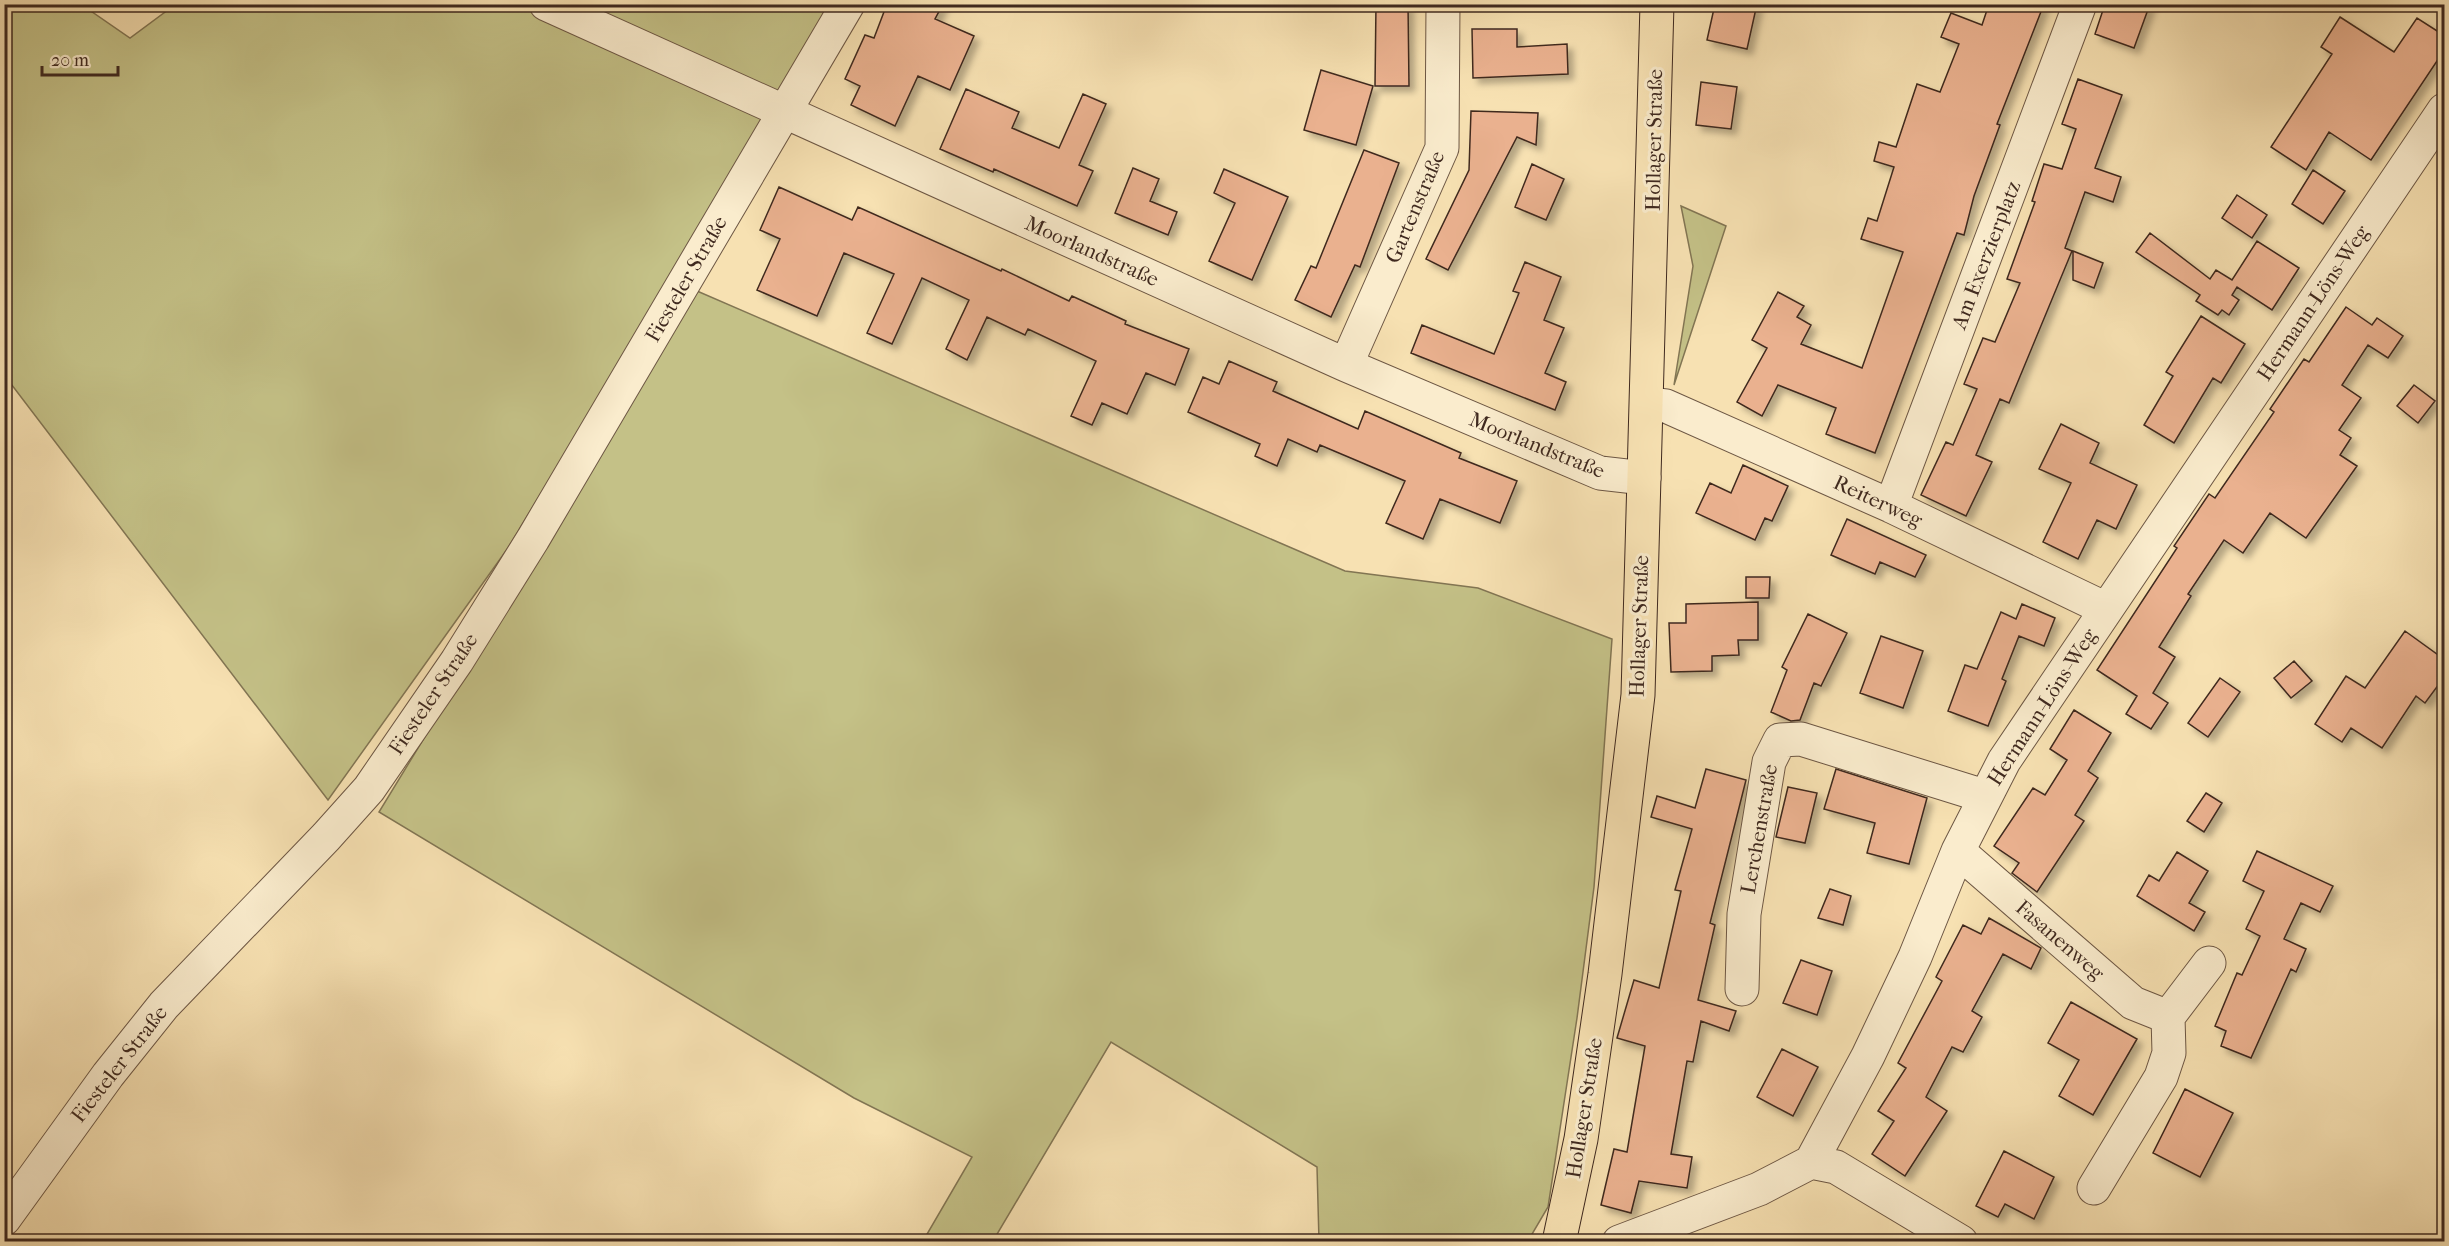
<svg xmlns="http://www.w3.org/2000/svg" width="2449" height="1246" viewBox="0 0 2449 1246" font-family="'IM FELL French Canon',serif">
	<defs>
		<filter id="shadow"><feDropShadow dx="5.5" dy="5.5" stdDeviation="3" flood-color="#0004"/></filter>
	</defs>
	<rect width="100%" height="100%" fill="#f7e1b2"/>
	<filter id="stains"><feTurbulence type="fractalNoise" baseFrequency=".00333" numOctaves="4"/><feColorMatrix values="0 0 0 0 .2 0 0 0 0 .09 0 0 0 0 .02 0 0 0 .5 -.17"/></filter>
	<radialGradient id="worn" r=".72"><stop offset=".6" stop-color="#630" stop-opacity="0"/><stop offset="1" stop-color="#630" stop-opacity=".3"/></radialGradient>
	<path fill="#c4c187" stroke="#827553" stroke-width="1.5" d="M 176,4 L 848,5 L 671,278 L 508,548 L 328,800 L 5,376 L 5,5 L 82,5 L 130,38 Z
		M 1681,206 L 1726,226 L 1674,385 L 1693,266 Z
		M 697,291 L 1345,571 L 1478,588 L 1612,639 L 1594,887 L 1577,1018 L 1548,1207 L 1528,1241 L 1319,1241 L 1317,1167 L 1111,1042 L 993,1241 L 923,1241 L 972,1157 L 854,1098 L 379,812 Z"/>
	<path fill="#eab18f" stroke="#3f291f" stroke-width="1.5" filter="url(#shadow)" d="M 887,4 L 943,4 L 935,19 L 974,36 L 950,90 L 918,76 L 895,126 L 851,105 L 860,86 L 845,79 L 865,35 L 874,38 Z
		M 1376,4 L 1408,4 L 1409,86 L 1375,86 Z
		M 1715,4 L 1757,4 L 1747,49 L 1707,40 Z
		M 1989,4 L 2044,4 L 1997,124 L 2000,125 L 1974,196 L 1964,235 L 1957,233 L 1875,453 L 1826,434 L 1836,408 L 1778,385 L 1762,416 L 1737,402 L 1767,348 L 1752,340 L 1778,292 L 1804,306 L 1797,317 L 1811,325 L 1801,344 L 1862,368 L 1903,252 L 1861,239 L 1868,218 L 1877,221 L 1894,167 L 1874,161 L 1879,142 L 1896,147 L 1917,84 L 1940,92 L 1959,44 L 1941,37 L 1951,13 L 1982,25 Z
		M 2105,4 L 2150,4 L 2134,48 L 2095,34 Z
		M 2340,17 L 2394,52 L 2417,18 L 2445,36 L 2445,49 L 2371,160 L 2329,132 L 2306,170 L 2271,147 L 2332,54 L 2321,47 Z
		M 1472,29 L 1517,29 L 1517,47 L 1567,44 L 1568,74 L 1473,78 Z
		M 1321,70 L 1373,86 L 1356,145 L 1304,130 Z
		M 2078,79 L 2122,95 L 2095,168 L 2121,177 L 2113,202 L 2085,192 L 2065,248 L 2072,251 L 2009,403 L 2000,399 L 1976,455 L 1992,462 L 1966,516 L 1921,495 L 1946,442 L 1953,445 L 1977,389 L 1964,384 L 1983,338 L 1995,342 L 2020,283 L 2007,279 L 2035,202 L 2032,201 L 2044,164 L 2062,169 L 2076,129 L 2062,124 Z
		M 1701,82 L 1737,87 L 1731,129 L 1696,125 Z
		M 966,89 L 1019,112 L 1012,128 L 1059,148 L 1083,94 L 1106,104 L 1079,165 L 1093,171 L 1077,206 L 994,169 L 993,172 L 940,149 Z
		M 1471,111 L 1538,113 L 1536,145 L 1517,137 L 1448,270 L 1426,259 L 1469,170 Z
		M 1364,150 L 1399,163 L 1360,267 L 1355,265 L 1331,317 L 1295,300 L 1311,266 L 1316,268 Z
		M 1532,164 L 1564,179 L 1546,220 L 1515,207 Z
		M 1133,168 L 1159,179 L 1150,201 L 1177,212 L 1168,235 L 1115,213 Z
		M 1224,169 L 1288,197 L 1252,280 L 1209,261 L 1235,203 L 1214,193 Z
		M 2313,170 L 2345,191 L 2323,224 L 2292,204 Z
		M 779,187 L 852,220 L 858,207 L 1001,271 L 1002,269 L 1069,301 L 1072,296 L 1126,321 L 1125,324 L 1189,349 L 1175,385 L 1146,373 L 1127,414 L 1102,403 L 1092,425 L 1071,416 L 1096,361 L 1028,329 L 1025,335 L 987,317 L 967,360 L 946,349 L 969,300 L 922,278 L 892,344 L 867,333 L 894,274 L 844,253 L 817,316 L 757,290 L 780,239 L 760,230 Z
		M 2237,195 L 2267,215 L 2252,238 L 2222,218 Z
		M 2150,233 L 2210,279 L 2216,270 L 2232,280 L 2257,241 L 2299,268 L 2272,310 L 2237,287 L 2232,295 L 2239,300 L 2229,315 L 2222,310 L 2218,315 L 2196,301 L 2200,295 L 2136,252 Z
		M 2073,251 L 2103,263 L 2094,288 L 2073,280 Z
		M 1525,262 L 1561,277 L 1544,320 L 1564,328 L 1545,373 L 1566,382 L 1555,410 L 1411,353 L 1422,325 L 1494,354 L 1519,293 L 1513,291 Z
		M 2346,307 L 2372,325 L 2377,318 L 2403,336 L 2388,358 L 2368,345 L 2342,385 L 2361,398 L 2339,430 L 2351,438 L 2340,455 L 2357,466 L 2306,538 L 2270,513 L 2243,553 L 2224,540 L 2188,594 L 2191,596 L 2159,647 L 2175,657 L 2153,693 L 2168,703 L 2151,729 L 2126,714 L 2137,696 L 2097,670 L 2177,548 L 2174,546 L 2209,494 L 2215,498 L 2274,412 L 2270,409 L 2304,359 L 2309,362 Z
		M 2201,316 L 2245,344 L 2221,383 L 2213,378 L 2174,443 L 2144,425 L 2173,376 L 2166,372 Z
		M 1229,361 L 1277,382 L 1273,391 L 1358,429 L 1365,411 L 1461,453 L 1459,458 L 1517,481 L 1500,523 L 1440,499 L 1423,539 L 1386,523 L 1405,481 L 1320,445 L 1317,452 L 1288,439 L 1277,466 L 1255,456 L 1260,444 L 1188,412 L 1203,377 L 1219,384 Z
		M 2414,385 L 2435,401 L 2418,423 L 2397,406 Z
		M 2061,424 L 2099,443 L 2090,463 L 2137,485 L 2116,529 L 2097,520 L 2078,559 L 2043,542 L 2071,483 L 2039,469 Z
		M 1743,465 L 1788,486 L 1772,521 L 1765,518 L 1755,540 L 1696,513 L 1710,483 L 1731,493 Z
		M 1847,519 L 1926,555 L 1915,577 L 1880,562 L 1875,574 L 1831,555 Z
		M 1746,577 L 1770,577 L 1769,598 L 1746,598 Z
		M 1758,602 L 1758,640 L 1738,640 L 1739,655 L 1712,656 L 1712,671 L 1671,672 L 1669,623 L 1686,623 L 1686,604 Z
		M 2022,604 L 2055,618 L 2044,646 L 2019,636 L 2002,679 L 2006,681 L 1988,726 L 1948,711 L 1965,665 L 1977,669 L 2001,612 L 2016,619 Z
		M 1808,614 L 1847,633 L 1821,686 L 1814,683 L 1800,720 L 1791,721 L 1771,712 L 1787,670 L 1782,667 Z
		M 2405,631 L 2445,660 L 2445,676 L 2425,703 L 2416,696 L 2382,748 L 2351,728 L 2342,742 L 2315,724 L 2346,676 L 2365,688 Z
		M 1881,636 L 1923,651 L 1903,708 L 1860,693 Z
		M 2294,661 L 2312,681 L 2291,698 L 2274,678 Z
		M 2220,678 L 2240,692 L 2208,737 L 2188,723 Z
		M 2074,710 L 2111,733 L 2088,771 L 2098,778 L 2075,815 L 2084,821 L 2037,892 L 2012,873 L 2019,863 L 1994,846 L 2033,788 L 2045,795 L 2067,760 L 2050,749 Z
		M 1706,769 L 1746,780 L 1710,923 L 1715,925 L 1698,1000 L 1736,1011 L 1729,1031 L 1701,1021 L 1693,1062 L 1687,1061 L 1671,1154 L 1692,1157 L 1687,1188 L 1639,1181 L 1631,1213 L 1601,1205 L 1614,1149 L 1627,1152 L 1645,1046 L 1617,1038 L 1634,980 L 1659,988 L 1681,891 L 1675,890 L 1692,829 L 1651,817 L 1657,796 L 1695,808 Z
		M 1836,769 L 1927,798 L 1909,864 L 1867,853 L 1875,823 L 1824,809 Z
		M 1788,787 L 1817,793 L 1805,843 L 1776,837 Z
		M 2206,793 L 2222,803 L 2204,832 L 2187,821 Z
		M 2257,851 L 2333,886 L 2320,912 L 2301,903 L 2284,939 L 2306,949 L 2296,972 L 2291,969 L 2251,1058 L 2221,1046 L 2226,1031 L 2215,1026 L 2237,973 L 2242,975 L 2260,936 L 2246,929 L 2264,891 L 2243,881 Z
		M 2177,852 L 2208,871 L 2189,903 L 2205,912 L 2194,931 L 2137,896 L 2149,875 L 2159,881 Z
		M 1830,889 L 1851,896 L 1843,925 L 1818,918 Z
		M 1989,918 L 2041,948 L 2031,969 L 2003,954 L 1972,1011 L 1982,1017 L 1963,1052 L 1952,1047 L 1926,1097 L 1947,1111 L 1905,1176 L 1872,1154 L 1894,1121 L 1878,1111 L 1906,1068 L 1898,1063 L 1942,981 L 1936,977 L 1963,925 L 1981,934 Z
		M 1801,960 L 1832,971 L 1817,1015 L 1783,1003 Z
		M 2071,1002 L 2137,1039 L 2093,1115 L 2059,1096 L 2079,1060 L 2048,1043 Z
		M 1782,1049 L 1818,1067 L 1793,1116 L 1757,1097 Z
		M 2185,1089 L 2233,1113 L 2200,1177 L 2153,1153 Z
		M 2004,1151 L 2054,1177 L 2034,1219 L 2005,1204 L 1998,1217 L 1976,1206 Z"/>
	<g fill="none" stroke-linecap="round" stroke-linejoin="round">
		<g stroke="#6d5744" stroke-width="35">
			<path id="minor" d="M 546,4 L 1346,365 L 1600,473 L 1644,478
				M 1346,365 L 1442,148 L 1443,4
				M 1648,404 L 1666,406 L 1891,506 L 2106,609
				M 1891,506 L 2080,4
				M 1958,851 L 2133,1003 L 2168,1017 L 2209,963
				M 1742,989 L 1744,914 L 1769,762 L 1780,740 L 1801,739 L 1984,796
				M 1811,1162 L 1836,1167 L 1961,1242
				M 2094,1188 L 2161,1077 L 2169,1053 L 2168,1017
				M 4,1219 L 108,1075 L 164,1005 L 326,837 L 369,789 L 457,661 L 533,539 L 848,4
				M 1619,1242 L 1759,1189 L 1811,1162 L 1868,1056 L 1915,957 L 1958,851 L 2004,761 L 2444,110"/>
		</g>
		<g stroke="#3f291f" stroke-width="35">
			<path id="major" d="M 1559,1242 L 1581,1139 L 1605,974 L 1638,695 L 1657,4"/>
		</g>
		<use href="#minor" stroke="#faeccd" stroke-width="33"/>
		<use href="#major" stroke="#f7e1b2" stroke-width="33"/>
	</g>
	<g text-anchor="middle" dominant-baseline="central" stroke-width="6" stroke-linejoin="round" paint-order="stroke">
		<g font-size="21" fill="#3f291f" stroke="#faeccd">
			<text transform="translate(1654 140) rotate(-89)">Hollager Straße</text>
			<text transform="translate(1415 207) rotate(-67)">Gartenstraße</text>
			<text transform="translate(1092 251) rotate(24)">Moorlandstraße</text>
			<text transform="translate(1986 255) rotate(-69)">Am Exerzierplatz</text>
			<text transform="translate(686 279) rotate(-60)">Fiesteler Straße</text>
			<text transform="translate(2313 303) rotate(-56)">Hermann-Löns-Weg</text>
			<text transform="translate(1537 445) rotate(22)">Moorlandstraße</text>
			<text transform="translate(1878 501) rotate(25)">Reiterweg</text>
			<text transform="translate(1639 626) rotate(-88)">Hollager Straße</text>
			<text transform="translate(433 694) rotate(-56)">Fiesteler Straße</text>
			<text transform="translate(2042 707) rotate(-57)">Hermann-Löns-Weg</text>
			<text transform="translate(1759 829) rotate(-80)">Lerchenstraße</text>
			<text transform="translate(2060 940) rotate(41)">Fasanenweg</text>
			<text transform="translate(119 1064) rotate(-52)">Fiesteler Straße</text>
			<text transform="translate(1584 1108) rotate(-81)">Hollager Straße</text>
		</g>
	</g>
	<rect width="2449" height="1246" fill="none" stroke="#f7e1b2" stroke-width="24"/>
	<rect x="6" y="6" width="2437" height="1234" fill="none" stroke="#3f291f" stroke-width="3"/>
	<rect x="12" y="12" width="2425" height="1222" fill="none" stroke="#3f291f" stroke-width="1.5"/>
	<path d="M42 66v9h76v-9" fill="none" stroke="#3f291f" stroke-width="3"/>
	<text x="51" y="66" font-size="18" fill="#3f291f" stroke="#faeccd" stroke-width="4.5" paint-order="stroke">20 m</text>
	<rect width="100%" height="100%" filter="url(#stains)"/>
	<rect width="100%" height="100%" fill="url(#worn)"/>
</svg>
